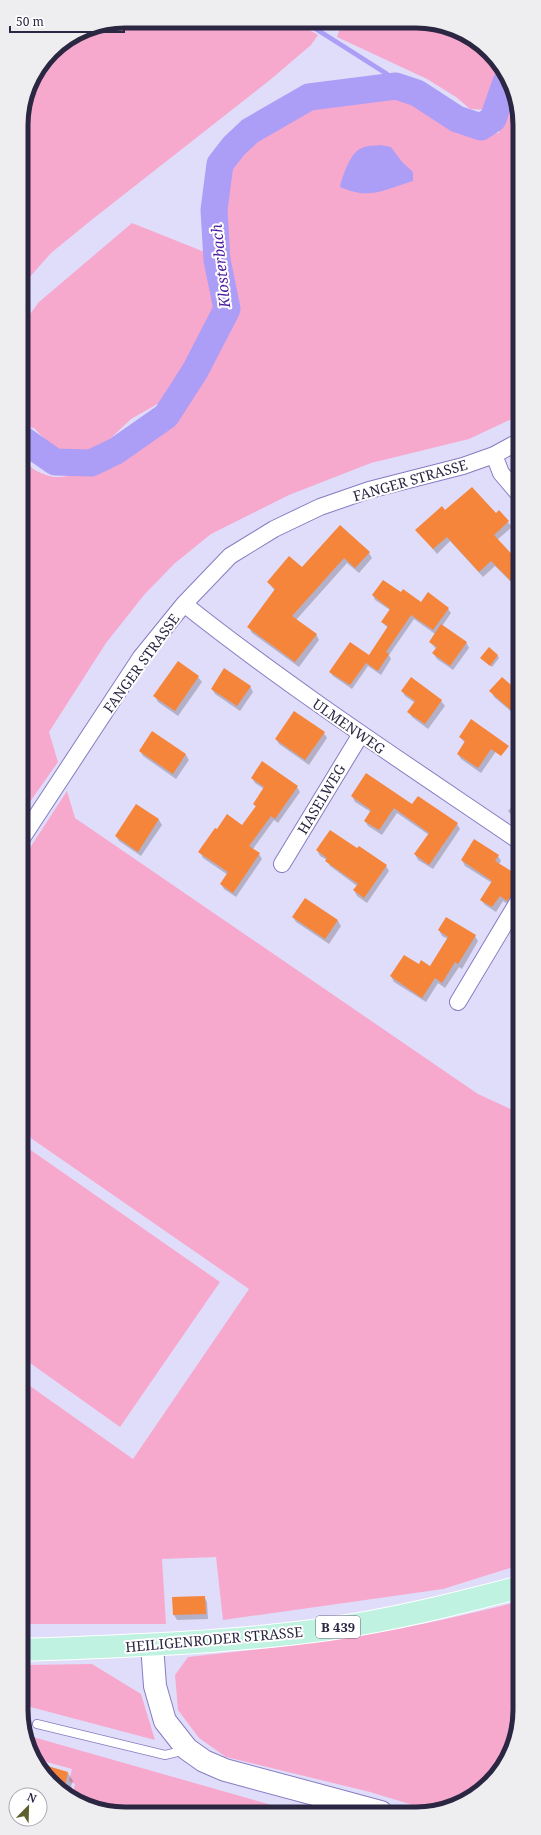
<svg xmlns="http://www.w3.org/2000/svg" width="541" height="1835" viewBox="0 0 541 1835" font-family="'Noto Serif',serif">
	<rect width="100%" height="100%" fill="#e0ddfb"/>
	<path fill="#f7a9cd" d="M 125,21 L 296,22 L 318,35 L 311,45 L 270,80 L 94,218 L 51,253 L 21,287 L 21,118 L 29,85 L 52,51 L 85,29 Z
		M 342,22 L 437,23 L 490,52 L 504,79 L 488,110 L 470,109 L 456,97 L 427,79 L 337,37 Z
		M 512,94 L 518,105 L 518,416 L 469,439 L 371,463 L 289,495 L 211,534 L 174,564 L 144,595 L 106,643 L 49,732 L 58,762 L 22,813 L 22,458 C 27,463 33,470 39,472 C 43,474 49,476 54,477 C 67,478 109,468 119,460 C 127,454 132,445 141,439 C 148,434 157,433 164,427 C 179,415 232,323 236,304 C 238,289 232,274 229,259 C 223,232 218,185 230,158 C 236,145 254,134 267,127 C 280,118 299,106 313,101 C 332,95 400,92 418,100 C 451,115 457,138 499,133 L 504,112 Z
		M 132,223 L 207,253 L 215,309 L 190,360 L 161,402 L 131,419 L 108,441 L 83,452 L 58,453 L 34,428 L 22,427 L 21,326 L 39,302 Z
		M 67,791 L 75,818 L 478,1094 L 519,1113 L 520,1565 L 443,1589 L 223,1620 L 216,1557 L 162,1559 L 166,1624 L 23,1624 L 23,1381 L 133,1459 L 249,1289 L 22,1132 L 22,860 Z
		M 22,1144 L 220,1282 L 120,1427 L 23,1358 Z
		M 520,1601 L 520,1717 L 512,1750 L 494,1779 L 468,1800 L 436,1812 L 370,1792 L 226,1757 L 199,1738 L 178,1710 L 175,1675 L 188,1657 C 275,1648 361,1638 446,1619 C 471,1613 496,1608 520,1601 Z
		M 92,1664 L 141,1694 L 155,1740 L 23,1705 L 23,1665 Z
		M 33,1737 L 296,1812 L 105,1812 L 72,1795 L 75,1784 L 69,1781 L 72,1769 L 39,1760 L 30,1743 Z"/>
	<path fill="#ac9df7" d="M 381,145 L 391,147 L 402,162 L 413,172 L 413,181 C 383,190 370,200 340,187 C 342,177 351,151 362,148 C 367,145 375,146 381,145 Z"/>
	<path fill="#0003" d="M 445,512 L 496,515 L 499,512 L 512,527 L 497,540 L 515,560 L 519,556 L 519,590 L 495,566 L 483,577 L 450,541 L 437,554 L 417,530 Z
		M 340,527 L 369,553 L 372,558 L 359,573 L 347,563 L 296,620 L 316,634 L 319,640 L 299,667 L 252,633 L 249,627 L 275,591 L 268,582 L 302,568 Z
		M 519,592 L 519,606 L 513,597 Z
		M 401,594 L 421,603 L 428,594 L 448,609 L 451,613 L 442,626 L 466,642 L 469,648 L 453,670 L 437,659 L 433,653 L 436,649 L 430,642 L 435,634 L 414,619 L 389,655 L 391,659 L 381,675 L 368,666 L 352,689 L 333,676 L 330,672 L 369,656 L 388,628 L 382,622 L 390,610 L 375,600 L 373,595 Z
		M 498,656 L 499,658 L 492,667 L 481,658 Z
		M 198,677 L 202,682 L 178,716 L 158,702 L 155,696 Z
		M 250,686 L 253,692 L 240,711 L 215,694 L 212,689 Z
		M 402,691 L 441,701 L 445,706 L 428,729 L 412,717 L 409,712 L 415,703 L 405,696 Z
		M 491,691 L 519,693 L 519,709 L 514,714 L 494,697 Z
		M 152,733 L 186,755 L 189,760 L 176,779 L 143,756 L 140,751 Z
		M 324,733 L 327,738 L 309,765 L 279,744 L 276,739 Z
		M 460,737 L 497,750 L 481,773 L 461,759 L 458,754 L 465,743 Z
		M 252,778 L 297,787 L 300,792 L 278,823 L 274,820 L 253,849 L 259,854 L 262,859 L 236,897 L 224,889 L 221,884 L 228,875 L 203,858 L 200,852 L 243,826 L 256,807 L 254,804 L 264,789 L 255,783 Z
		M 352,796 L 412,806 L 457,824 L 460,829 L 433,869 L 418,860 L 415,854 L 429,835 L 397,813 L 382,835 L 368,826 L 365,821 L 371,812 L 355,802 Z
		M 519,799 L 519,824 L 508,811 Z
		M 137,805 L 159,820 L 162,825 L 141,856 L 119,841 L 116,836 Z
		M 317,850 L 386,866 L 389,871 L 367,903 L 357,896 L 354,890 L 357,886 L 330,866 L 327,860 L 320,856 Z
		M 498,856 L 501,861 L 499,864 L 515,875 L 518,880 L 516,884 L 519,888 L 519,894 L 511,906 L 503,901 L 496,912 L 485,905 L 481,900 L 492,883 L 465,866 L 462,860 Z
		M 293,917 L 338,921 L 341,926 L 329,944 L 296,922 Z
		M 439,930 L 475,936 L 478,941 L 462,969 L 459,967 L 445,988 L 438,983 L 426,1002 L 394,982 L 391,976 L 419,966 L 431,968 L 448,939 L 442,936 Z
		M 204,1597 L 207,1602 L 208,1619 L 177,1620 L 174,1615 Z
		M 42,1765 L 68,1773 L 73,1781 L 71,1786 L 76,1797 L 52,1784 Z"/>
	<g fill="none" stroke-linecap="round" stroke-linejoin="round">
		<path stroke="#ac9df7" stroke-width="4.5" d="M 305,22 L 387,74 L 396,86"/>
		<path stroke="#ac9df7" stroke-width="27" d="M 22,439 L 55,462 L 91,463 L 116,451 L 166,416 L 195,371 L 227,309 L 217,260 L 214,210 L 220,164 L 234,146 L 250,131 L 309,97 L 396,86 L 417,93 L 457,119 L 481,127 L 493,119 L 506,82"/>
	</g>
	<path fill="#f5853b" d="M 472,487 L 496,513 L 499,510 L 509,521 L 494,535 L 519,562 L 519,589 L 491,561 L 479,572 L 447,537 L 433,549 L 415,530 L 442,506 L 445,510 Z
		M 340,525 L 370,552 L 355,568 L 344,558 L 292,616 L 317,634 L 295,662 L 247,627 L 275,589 L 267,582 L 289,556 L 302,567 Z
		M 383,580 L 401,592 L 403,589 L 421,602 L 428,592 L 449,608 L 433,630 L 411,615 L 386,652 L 389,654 L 378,671 L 366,663 L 350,685 L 329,672 L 350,642 L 369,655 L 388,626 L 381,622 L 390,609 L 372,595 Z
		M 441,624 L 467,642 L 450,666 L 432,653 L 437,647 L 429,642 Z
		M 489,647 L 498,655 L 490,666 L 480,658 Z
		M 178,661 L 199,676 L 175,711 L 153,696 Z
		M 224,668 L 251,686 L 237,706 L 211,689 Z
		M 411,677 L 442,700 L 425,724 L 407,712 L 415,701 L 401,691 Z
		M 502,677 L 519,692 L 519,700 L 511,710 L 489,691 Z
		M 294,711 L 325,732 L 305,760 L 275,739 Z
		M 471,719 L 509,746 L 501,756 L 491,749 L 478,768 L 457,754 L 465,741 L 459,737 Z
		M 152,731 L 186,754 L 173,774 L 139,751 Z
		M 262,761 L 298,786 L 275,819 L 271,816 L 249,846 L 260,853 L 233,893 L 220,884 L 228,872 L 198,852 L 215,828 L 217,829 L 227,814 L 242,825 L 256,806 L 253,804 L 264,787 L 251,778 Z
		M 366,773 L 412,804 L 418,796 L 458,823 L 429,865 L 414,854 L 429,833 L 394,808 L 379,830 L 364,821 L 371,810 L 351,796 Z
		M 136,804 L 159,819 L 138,852 L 115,836 Z
		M 330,830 L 357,848 L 359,846 L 387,865 L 364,898 L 353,890 L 358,884 L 325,861 L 327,858 L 316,850 Z
		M 474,839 L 499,855 L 495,861 L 516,874 L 512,881 L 518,885 L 513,893 L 507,901 L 500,896 L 492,907 L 480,900 L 492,881 L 461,860 Z
		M 305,898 L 338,920 L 325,939 L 292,917 Z
		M 446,917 L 476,935 L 458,964 L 455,962 L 442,983 L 435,978 L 422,998 L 390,976 L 404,955 L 419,964 L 421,960 L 430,966 L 448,937 L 438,930 Z
		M 205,1596 L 206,1614 L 173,1615 L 172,1597 Z
		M 41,1764 L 68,1772 L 64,1790 L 52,1784 Z"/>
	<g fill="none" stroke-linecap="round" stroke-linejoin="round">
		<g stroke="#877cc1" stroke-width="10">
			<path id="lane" d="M 37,1724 L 165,1755 L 186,1750"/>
		</g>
		<g stroke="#877cc1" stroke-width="18">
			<path id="street" d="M 494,455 L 501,473 L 518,493
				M 184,604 C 291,689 406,764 519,841
				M 22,838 L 141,657 L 184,604 L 230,556 L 274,529 L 320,507 L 369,490 L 463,466 L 494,455 L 518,442
				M 282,864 L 361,734
				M 458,1002 L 519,900"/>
		</g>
		<g stroke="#877cc1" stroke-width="24">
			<path id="secondary" d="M 152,1645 L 155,1686 L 165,1721 L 187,1749 L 204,1761 L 225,1770 L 381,1812"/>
		</g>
		<g stroke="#fff" stroke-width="24">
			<path id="primary" d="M 23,1650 C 125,1646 227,1643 328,1629 C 392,1620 456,1604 520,1587"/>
		</g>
		<use href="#lane" stroke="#fff" stroke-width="8"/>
		<use href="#street" stroke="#fff" stroke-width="16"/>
		<use href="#secondary" stroke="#fff" stroke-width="22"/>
		<use href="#primary" stroke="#bff2e0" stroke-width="22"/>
	</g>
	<g text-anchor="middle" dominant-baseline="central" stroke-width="4" stroke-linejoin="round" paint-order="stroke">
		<rect fill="#fff" stroke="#6b677b" stroke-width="1" x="316" y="1616" width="44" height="22" rx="3"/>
		<g font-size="13" font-weight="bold" fill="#2b2642">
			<text x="338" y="1627">B 439</text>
		</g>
		<g font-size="14" fill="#2b2642" stroke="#fff">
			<text transform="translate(410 480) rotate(-16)">FANGER STRASSE</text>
			<text transform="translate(141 663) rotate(-54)">FANGER STRASSE</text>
			<text transform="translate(349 726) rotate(35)">ULMENWEG</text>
			<text transform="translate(321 799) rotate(-59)">HASELWEG</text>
			<text transform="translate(214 1639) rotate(-5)">HEILIGENRODER STRASSE</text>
		</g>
		<g font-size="15" font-style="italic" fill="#4b1ca0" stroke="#fff">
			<text transform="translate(220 266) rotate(-96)">Klosterbach</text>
		</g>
	</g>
	<path d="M0 0H541V1835H0ZM125 28H416A97 97 0 0 1 513 125V1710A97 97 0 0 1 416 1807H125A97 97 0 0 1 28 1710V125A97 97 0 0 1 125 28Z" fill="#eeeef0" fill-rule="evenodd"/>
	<path fill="none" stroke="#2b2642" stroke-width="5" d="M125 28H416A97 97 0 0 1 513 125V1710A97 97 0 0 1 416 1807H125A97 97 0 0 1 28 1710V125A97 97 0 0 1 125 28Z"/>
	<g transform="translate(28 1807) rotate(23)"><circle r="19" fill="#ffffff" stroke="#aaa8b3"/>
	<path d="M0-3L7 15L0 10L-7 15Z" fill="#5e602d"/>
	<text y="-6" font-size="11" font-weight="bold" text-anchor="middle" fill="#2b2642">N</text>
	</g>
	<path d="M10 26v6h114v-6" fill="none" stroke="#2b2642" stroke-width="2"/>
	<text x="16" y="26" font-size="12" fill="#2b2642" stroke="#ffffff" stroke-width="3" paint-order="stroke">50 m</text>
</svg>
